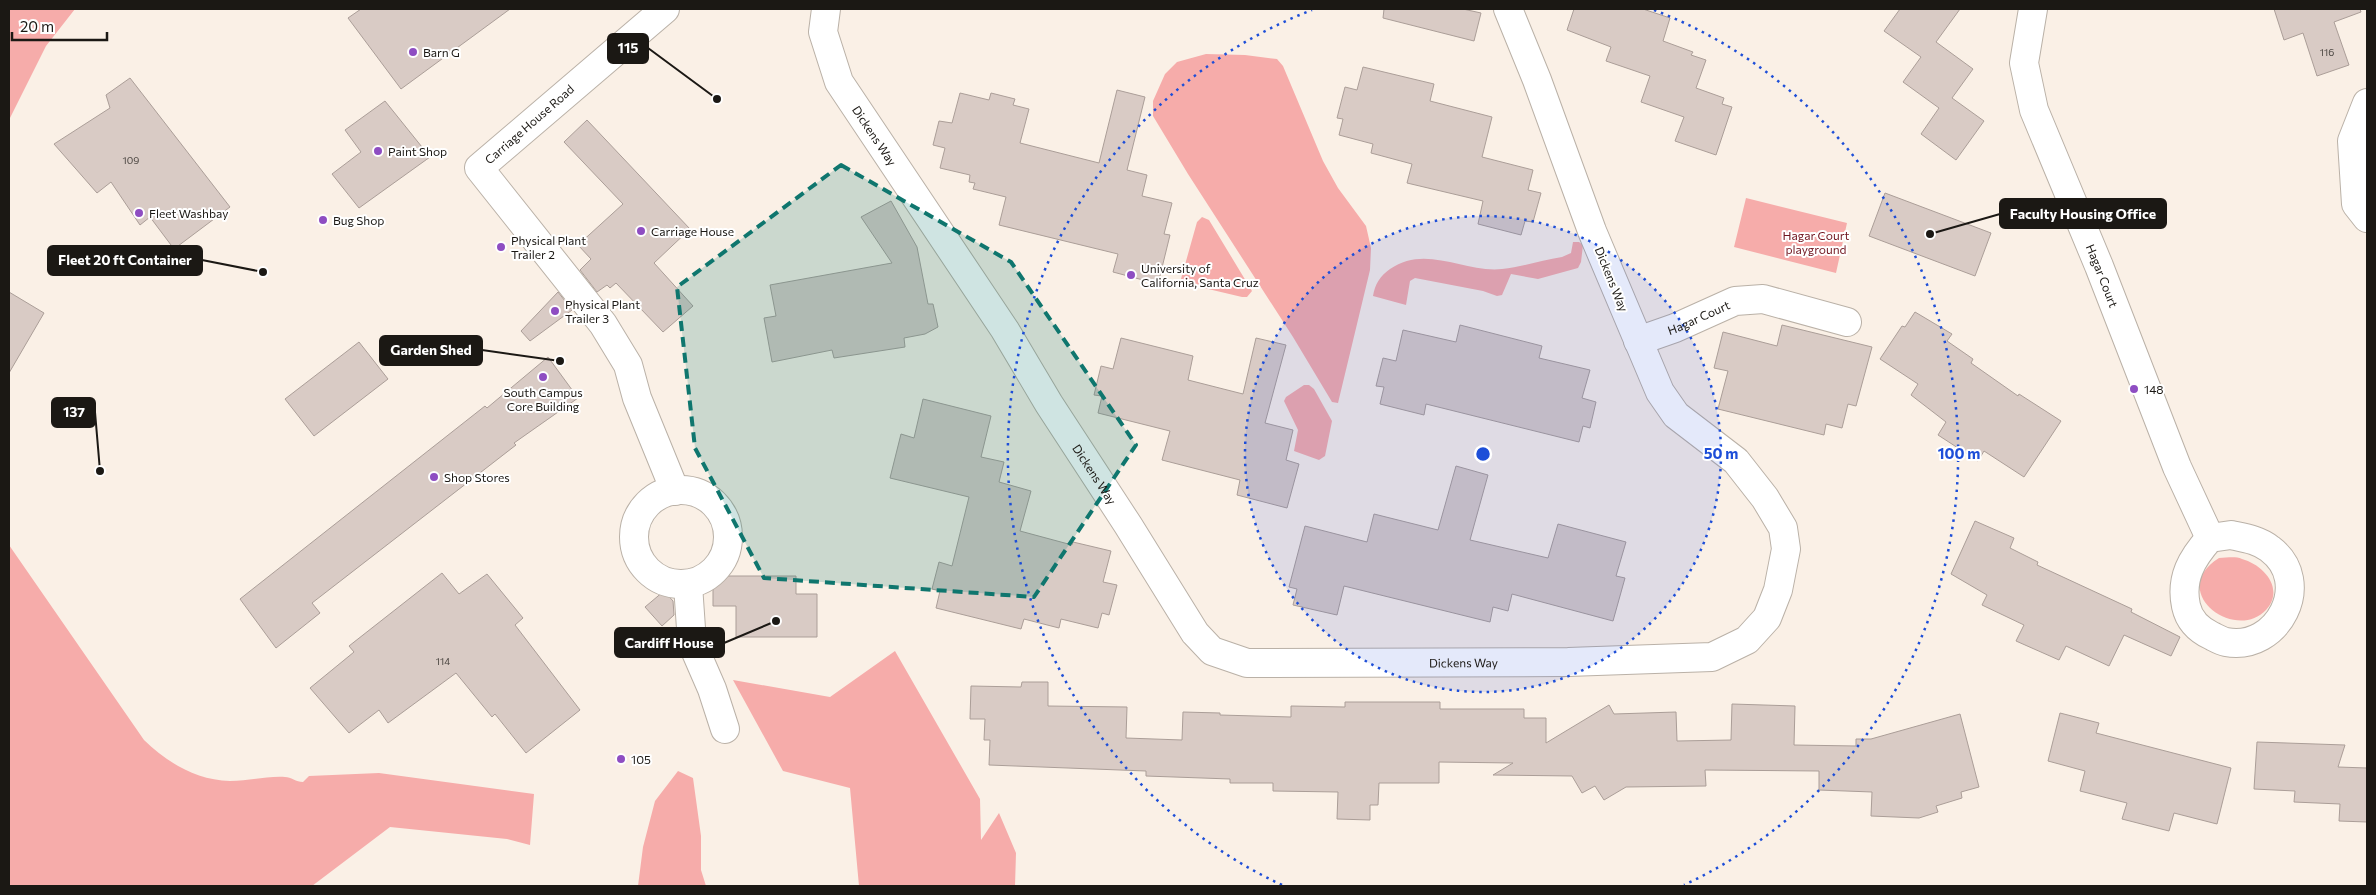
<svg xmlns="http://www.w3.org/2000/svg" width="2376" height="895" viewBox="0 0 2376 895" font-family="Commissioner,sans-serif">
	<rect width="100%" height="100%" fill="#faf0e6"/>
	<path fill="#f6acaa" d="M 9,9 L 75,9 L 46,46 L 9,120 Z
		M 1206,54 L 1245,55 L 1277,59 L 1283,66 L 1323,161 L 1338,188 L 1366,226 L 1371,248 L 1370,270 L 1338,403 L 1332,402 L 1293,337 L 1188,174 L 1153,116 L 1153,101 L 1165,74 L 1177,62 Z
		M 1746,198 L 1847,223 L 1836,273 L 1734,247 Z
		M 1202,217 L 1209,220 L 1252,291 L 1247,297 L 1242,297 L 1187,284 L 1181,279 L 1197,222 Z
		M 1573,242 L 1579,242 L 1583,245 L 1581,262 L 1578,268 L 1538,279 L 1511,274 L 1502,295 L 1497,296 L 1483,291 L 1415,278 L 1410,281 L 1406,305 L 1373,296 C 1375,284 1380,276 1390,269 C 1426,244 1464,273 1502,269 C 1522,267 1542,260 1562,257 L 1571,253 Z
		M 1304,385 L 1309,385 L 1314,389 L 1332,421 L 1325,456 L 1319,460 L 1294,451 L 1298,430 L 1284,401 L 1286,397 Z
		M 9,545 L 144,740 C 168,763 196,780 230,781 C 249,781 266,776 285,777 C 291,777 296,782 303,782 L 309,776 L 379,773 L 534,794 L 530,845 L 507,839 L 390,827 L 312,886 L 9,886 Z
		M 2219,558 C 2227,558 2235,556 2242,559 C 2264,565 2285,589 2266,610 C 2235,643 2166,591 2219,558 Z
		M 895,651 L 980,799 L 981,840 L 999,813 L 1016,853 L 1015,886 L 859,886 L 850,788 L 783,771 L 733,680 L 830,697 Z
		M 678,771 L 693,778 L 701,836 L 701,870 L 706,886 L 638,886 L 643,847 L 655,801 Z"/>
	<path fill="#d9cbc5" stroke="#ab9e98" d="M 361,9 L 510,9 L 401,89 L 348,18 Z
		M 1384,9 L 1463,9 L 1481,13 L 1474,41 L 1383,18 Z
		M 1574,9 L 1643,9 L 1670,18 L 1663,41 L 1693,52 L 1691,55 L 1706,60 L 1696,88 L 1724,98 L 1722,104 L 1732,107 L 1716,155 L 1675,141 L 1684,117 L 1641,102 L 1650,76 L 1606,61 L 1611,47 L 1567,30 Z
		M 1900,9 L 1960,9 L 1936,42 L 1973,69 L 1952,98 L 1984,121 L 1956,160 L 1921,134 L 1939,108 L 1903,82 L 1921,57 L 1884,31 Z
		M 2274,9 L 2360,9 L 2361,12 L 2334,22 L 2349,65 L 2317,76 L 2303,33 L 2284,40 Z
		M 1363,67 L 1434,84 L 1430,101 L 1492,117 L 1482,157 L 1533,170 L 1528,190 L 1541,193 L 1533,222 L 1525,221 L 1521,235 L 1478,224 L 1483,201 L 1407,183 L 1412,164 L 1371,153 L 1373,144 L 1339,135 L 1343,119 L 1337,118 L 1345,87 L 1357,90 Z
		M 130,78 L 230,207 L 174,249 L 150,217 L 140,225 L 111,182 L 97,193 L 54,144 L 110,108 L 106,95 Z
		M 1117,90 L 1145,97 L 1127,170 L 1147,175 L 1142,196 L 1172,203 L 1164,234 L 1170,235 L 1158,284 L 1113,272 L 1118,254 L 999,225 L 1006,197 L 973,189 L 975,183 L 969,182 L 970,175 L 940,168 L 945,148 L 933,145 L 939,121 L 952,123 L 960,93 L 989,100 L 991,93 L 1015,99 L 1013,105 L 1029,109 L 1020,143 L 1099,163 Z
		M 385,101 L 430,157 L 359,208 L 332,174 L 361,152 L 345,130 Z
		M 587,120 L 690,229 L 654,263 L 693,306 L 663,332 L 616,283 L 610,288 L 607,285 L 597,292 L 580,270 L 591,259 L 578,245 L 623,204 L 564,142 Z
		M 1885,193 L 1991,233 L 1975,276 L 1869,236 Z
		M 891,201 L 917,247 L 928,304 L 933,304 L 938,327 L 925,334 L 904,338 L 905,347 L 834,358 L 832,350 L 772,362 L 764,318 L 776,316 L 770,285 L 892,263 L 861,217 Z
		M 9,292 L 44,313 L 9,373 Z
		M 558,292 L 572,310 L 530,341 L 521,331 Z
		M 1915,312 L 1952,334 L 1947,341 L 1973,359 L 1971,363 L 2018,396 L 2019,394 L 2061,421 L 2024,477 L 1984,451 L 1978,461 L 1938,435 L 1946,422 L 1911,395 L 1918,384 L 1880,359 L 1902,326 L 1905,327 Z
		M 1460,325 L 1542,346 L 1539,358 L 1590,370 L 1582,398 L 1596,402 L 1590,428 L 1583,426 L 1579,442 L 1426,404 L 1424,415 L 1380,404 L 1384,387 L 1376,386 L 1383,358 L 1396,361 L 1403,330 L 1456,342 Z
		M 1782,325 L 1872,347 L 1856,406 L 1848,404 L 1842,428 L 1826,424 L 1824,435 L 1718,409 L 1728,371 L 1714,368 L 1723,332 L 1777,346 Z
		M 1121,338 L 1193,356 L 1188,380 L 1243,394 L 1256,338 L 1286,345 L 1265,423 L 1293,430 L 1286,460 L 1299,464 L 1287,508 L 1237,495 L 1240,480 L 1162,460 L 1170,431 L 1098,413 L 1102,396 L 1094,395 L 1101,366 L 1113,369 Z
		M 359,342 L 388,379 L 314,436 L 285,399 Z
		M 548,357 L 578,398 L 514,443 L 516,445 L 312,603 L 320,613 L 276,648 L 240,599 L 485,406 L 487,408 Z
		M 923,399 L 991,416 L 981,457 L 1004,462 L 999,482 L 1031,491 L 1020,531 L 1072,545 L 1073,542 L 1111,551 L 1103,582 L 1117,585 L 1109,615 L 1102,613 L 1098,628 L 1061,619 L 1059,628 L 1024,619 L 1021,629 L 936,608 L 940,591 L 932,589 L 939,562 L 952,566 L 969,497 L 890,478 L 901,434 L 914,438 Z
		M 1456,466 L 1488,475 L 1470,540 L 1548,558 L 1558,524 L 1626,542 L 1616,576 L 1625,578 L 1613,621 L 1512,594 L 1508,611 L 1493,607 L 1490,622 L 1344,586 L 1337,615 L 1293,605 L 1297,589 L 1289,587 L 1305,526 L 1367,542 L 1374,514 L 1438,530 Z
		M 1975,521 L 2014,538 L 2010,548 L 2038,562 L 2037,565 L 2132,609 L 2131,612 L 2180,637 L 2171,656 L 2124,635 L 2109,666 L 2066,646 L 2059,660 L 2016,641 L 2024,625 L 1982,605 L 1987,595 L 1951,574 Z
		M 442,573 L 459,594 L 487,574 L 523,618 L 515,625 L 580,710 L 526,753 L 495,714 L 492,717 L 456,673 L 388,723 L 379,710 L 349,733 L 310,688 L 354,652 L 349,646 Z
		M 713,576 L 796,576 L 796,594 L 817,594 L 817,637 L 736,637 L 736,606 L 713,606 Z
		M 664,591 L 673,601 L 674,615 L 662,626 L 645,607 Z
		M 1022,682 L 1048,682 L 1048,706 L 1127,707 L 1126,738 L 1182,740 L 1183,712 L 1220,713 L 1220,715 L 1291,717 L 1291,706 L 1345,707 L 1345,702 L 1440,702 L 1440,709 L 1524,709 L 1524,718 L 1546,718 L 1546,743 L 1609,705 L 1614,714 L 1676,712 L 1677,741 L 1731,740 L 1732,704 L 1795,706 L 1794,745 L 1856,746 L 1856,739 L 1871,739 L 1960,714 L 1979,787 L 1961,792 L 1962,798 L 1936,806 L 1938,812 L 1919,818 L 1871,816 L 1872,792 L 1819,790 L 1819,771 L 1705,770 L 1706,786 L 1626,787 L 1604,800 L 1595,786 L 1582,793 L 1572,776 L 1493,775 L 1513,763 L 1439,762 L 1439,783 L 1379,783 L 1378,805 L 1370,805 L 1370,820 L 1337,819 L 1338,792 L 1273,791 L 1273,783 L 1230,783 L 1230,779 L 1146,776 L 1146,771 L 989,765 L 990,740 L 984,740 L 985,719 L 970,719 L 971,686 L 1021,687 Z
		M 2060,713 L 2099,723 L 2096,733 L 2231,768 L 2217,824 L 2174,813 L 2169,831 L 2122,819 L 2127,803 L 2080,791 L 2085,771 L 2048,761 Z
		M 2257,742 L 2345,745 L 2338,767 L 2367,768 L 2367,822 L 2339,821 L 2340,804 L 2294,802 L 2295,791 L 2254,789 Z"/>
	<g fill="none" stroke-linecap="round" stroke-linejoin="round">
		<g stroke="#bab1a7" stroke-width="30">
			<g id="minor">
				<path d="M 665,9 L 479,168 L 603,324 L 628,365 L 637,398 L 675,491"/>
				<path id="s1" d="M 826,9 L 823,32 L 839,82 L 1005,330 L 1049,404 L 1128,525 L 1195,633 L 1212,651 L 1247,663 L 1568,662 L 1712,657 L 1747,640 L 1767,618 L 1778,590 L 1786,549 L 1783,528 L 1765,498 L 1736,461 L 1676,415 L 1660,392 L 1592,231 L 1537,80 L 1508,9"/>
				<path id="s2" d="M 2033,9 L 2024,63 L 2034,110 L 2099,266 L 2177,467 L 2210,538"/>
				<path d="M 2367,103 L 2352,141 L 2356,204 L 2367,218"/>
				<path id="s3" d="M 1638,341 L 1675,328 L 1735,301 L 1763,299 L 1847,322"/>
				<circle cx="681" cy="537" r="47"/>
				<path d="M 2231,535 C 2245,538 2259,540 2270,549 C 2314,582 2278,652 2226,642 C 2221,641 2216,638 2212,636 C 2199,630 2189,620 2186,606 C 2180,578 2192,558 2210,538 Z"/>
				<path d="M 688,585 L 692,643 L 712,689 L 725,729"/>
			</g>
		</g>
		<use href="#minor" stroke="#fff" stroke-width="28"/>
	</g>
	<path fill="#0f766e" fill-opacity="0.2" stroke="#0f766e" stroke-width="4" stroke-dasharray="10 6" stroke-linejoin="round" d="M 841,165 L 1011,262 L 1136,445 L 1034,597 L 764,578 L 695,448 L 677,287 Z"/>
	<circle cx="1483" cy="454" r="238" fill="#1d4ed8" fill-opacity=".12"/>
	<g fill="none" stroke="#1d4ed8" stroke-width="2.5" stroke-dasharray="2.5 5">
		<circle cx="1483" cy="454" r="238"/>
		<path d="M1282 885A476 476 0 0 1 1312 10M1654 10A476 476 0 0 1 1684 885"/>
	</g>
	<g fill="#8e4dc2" stroke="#fff" stroke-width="2">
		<circle cx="413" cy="52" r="5"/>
		<circle cx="378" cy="151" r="5"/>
		<circle cx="139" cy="213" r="5"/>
		<circle cx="323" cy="220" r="5"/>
		<circle cx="641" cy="231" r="5"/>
		<circle cx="501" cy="247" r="5"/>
		<circle cx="1131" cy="275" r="5"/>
		<circle cx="555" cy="311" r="5"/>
		<circle cx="543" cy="377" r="5"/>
		<circle cx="2134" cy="389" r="5"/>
		<circle cx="434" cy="477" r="5"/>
		<circle cx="621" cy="759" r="5"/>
	</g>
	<g text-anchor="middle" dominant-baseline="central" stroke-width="4" stroke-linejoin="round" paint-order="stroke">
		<g font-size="10" fill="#4a4540">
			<text x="2327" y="52">116</text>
			<text x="131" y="160">109</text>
			<text x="443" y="661">114</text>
		</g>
		<g font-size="12" fill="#1b1814" stroke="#fff" text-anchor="start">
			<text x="423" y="52">Barn G</text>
			<text x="388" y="151">Paint Shop</text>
			<text x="149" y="213">Fleet Washbay</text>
			<text x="333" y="220">Bug Shop</text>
			<text x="651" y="231">Carriage House</text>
			<text x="511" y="240">Physical Plant<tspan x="511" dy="14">Trailer 2</tspan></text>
			<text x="1141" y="268">University of<tspan x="1141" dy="14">California, Santa Cruz</tspan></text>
			<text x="565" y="304">Physical Plant<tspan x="565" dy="14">Trailer 3</tspan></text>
			<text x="2144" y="389">148</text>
			<text x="543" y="392" text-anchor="middle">South Campus<tspan x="543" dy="14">Core Building</tspan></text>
			<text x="444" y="477">Shop Stores</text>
			<text x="631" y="759">105</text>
		</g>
		<g font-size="12" fill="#1b1814" stroke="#fff">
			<text transform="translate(529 124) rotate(-41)">Carriage House Road</text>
			<text stroke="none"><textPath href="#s1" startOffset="140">Dickens Way</textPath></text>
			<text stroke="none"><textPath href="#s2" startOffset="282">Hagar Court</textPath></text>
			<text transform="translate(1612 279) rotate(68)">Dickens Way</text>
			<text stroke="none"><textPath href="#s3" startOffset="65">Hagar Court</textPath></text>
			<text stroke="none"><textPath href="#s1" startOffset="544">Dickens Way</textPath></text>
			<text stroke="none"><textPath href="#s1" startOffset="1010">Dickens Way</textPath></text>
		</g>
		<g font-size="12" fill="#70151f" stroke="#fff">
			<text x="1816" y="235">Hagar Court<tspan x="1816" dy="14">playground</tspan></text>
		</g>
	</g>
	<circle cx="1483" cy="454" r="8" fill="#1d4ed8" stroke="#fff" stroke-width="2.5"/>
	<g font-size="15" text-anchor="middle" font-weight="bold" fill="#1d4ed8" stroke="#fff" stroke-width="4" stroke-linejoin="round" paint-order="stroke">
		<text x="1721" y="459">50 m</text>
		<text x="1959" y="459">100 m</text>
	</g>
	<path fill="none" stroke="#1b1814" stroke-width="2" d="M717 99L648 48M1930 234L2000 214M263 272L202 260M560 361L482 350M100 471L95 412M776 621L724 643"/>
	<g fill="#1b1814" stroke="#fff" stroke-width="2">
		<circle cx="717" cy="99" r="5"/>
		<circle cx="1930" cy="234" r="5"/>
		<circle cx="263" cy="272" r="5"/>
		<circle cx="560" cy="361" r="5"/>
		<circle cx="100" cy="471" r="5"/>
		<circle cx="776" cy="621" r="5"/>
	</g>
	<g fill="#1b1814" stroke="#1b1814" stroke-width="2">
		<rect x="608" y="34" width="40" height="29" rx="5"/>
		<rect x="2000" y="199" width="166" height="29" rx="5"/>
		<rect x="48" y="246" width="154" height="29" rx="5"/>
		<rect x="380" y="336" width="102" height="29" rx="5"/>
		<rect x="52" y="398" width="43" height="29" rx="5"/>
		<rect x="615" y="628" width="109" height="29" rx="5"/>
	</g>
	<g font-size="14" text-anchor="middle" font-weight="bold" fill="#fff">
		<text x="628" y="53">115</text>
		<text x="2083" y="219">Faculty Housing Office</text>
		<text x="125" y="265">Fleet 20 ft Container</text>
		<text x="431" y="355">Garden Shed</text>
		<text x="74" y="417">137</text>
		<text x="669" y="648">Cardiff House</text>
	</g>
	<rect width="2376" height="895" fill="none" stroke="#1b1814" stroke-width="20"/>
	<path d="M12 32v8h95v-8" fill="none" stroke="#1b1814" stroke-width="2.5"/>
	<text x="20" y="32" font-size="15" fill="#1b1814" stroke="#ffffff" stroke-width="4" paint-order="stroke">20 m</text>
</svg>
